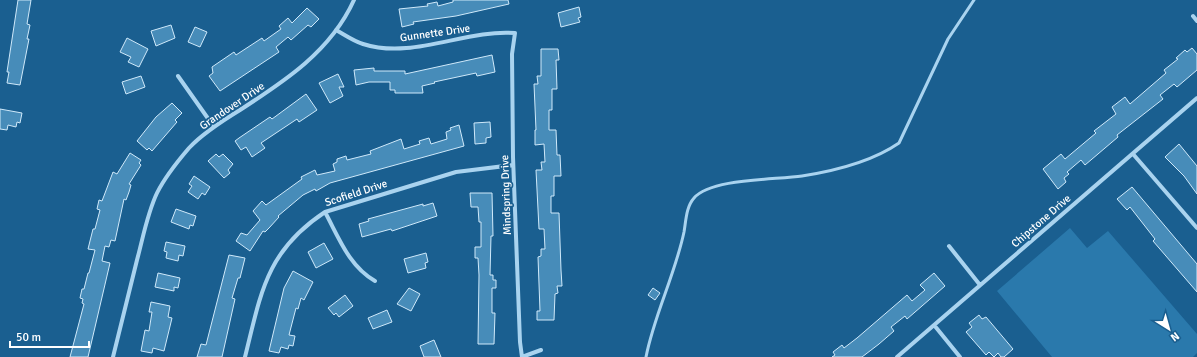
<svg xmlns="http://www.w3.org/2000/svg" width="1197" height="357" viewBox="0 0 1197 357" font-family="Signika,sans-serif">
	<rect width="100%" height="100%" fill="#1a5f90"/>
	<path fill="#2a79ac" d="M 1070,228 L 1087,248 L 1108,231 L 1197,334 L 1197,353 L 1193,357 L 1052,357 L 997,291 Z"/>
	<path fill="#478cb9" stroke="#cfe9fa" d="M 18,0 L 31,0 L 27,24 L 30,25 L 27,39 L 29,39 L 20,85 L 7,83 L 9,72 L 7,72 Z
		M 453,0 L 508,0 L 509,4 L 456,16 L 413,22 L 414,24 L 402,27 L 399,9 L 428,6 L 427,4 L 437,2 L 438,6 L 453,2 Z
		M 579,7 L 581,17 L 578,18 L 580,22 L 561,27 L 558,13 Z
		M 307,8 L 319,19 L 311,27 L 308,25 L 291,40 L 288,37 L 276,47 L 279,52 L 220,91 L 209,76 L 213,73 L 212,67 L 234,52 L 236,55 L 262,38 L 264,41 L 281,29 L 279,26 L 288,18 L 292,23 Z
		M 171,25 L 175,38 L 156,46 L 151,31 Z
		M 195,27 L 207,32 L 200,47 L 188,42 Z
		M 127,38 L 148,49 L 139,67 L 128,62 L 131,57 L 120,52 Z
		M 1192,48 L 1197,54 L 1197,70 L 1177,87 L 1174,84 L 1160,95 L 1163,99 L 1117,135 L 1118,137 L 1085,165 L 1081,160 L 1067,172 L 1069,174 L 1064,178 L 1066,182 L 1058,189 L 1043,169 L 1061,154 L 1065,159 L 1096,133 L 1094,131 L 1116,114 L 1112,107 L 1125,97 L 1130,104 L 1166,73 L 1164,70 L 1178,59 L 1176,58 L 1185,50 L 1187,52 Z
		M 541,49 L 558,49 L 559,60 L 556,60 L 557,89 L 552,89 L 552,110 L 549,110 L 549,130 L 556,130 L 557,155 L 560,155 L 561,176 L 554,176 L 554,196 L 551,196 L 551,213 L 559,213 L 561,270 L 562,286 L 557,286 L 558,293 L 555,294 L 554,320 L 537,320 L 537,311 L 540,311 L 538,257 L 541,256 L 541,249 L 545,249 L 544,229 L 539,229 L 536,170 L 542,170 L 541,162 L 545,162 L 544,144 L 535,145 L 535,130 L 536,130 L 534,84 L 538,84 L 537,76 L 541,76 Z
		M 492,55 L 495,72 L 477,76 L 476,73 L 434,82 L 435,83 L 422,86 L 423,93 L 395,93 L 395,90 L 390,90 L 390,82 L 369,82 L 356,85 L 354,70 L 374,68 L 374,71 L 405,71 L 405,74 Z
		M 338,74 L 344,87 L 339,87 L 343,96 L 330,103 L 319,83 Z
		M 141,76 L 145,87 L 126,94 L 122,82 Z
		M 306,94 L 317,110 L 299,122 L 297,119 L 261,143 L 265,148 L 252,157 L 246,147 L 241,150 L 235,141 L 239,138 L 270,117 L 272,119 Z
		M 172,103 L 182,113 L 175,120 L 177,122 L 152,151 L 149,148 L 147,150 L 137,141 L 156,117 Z
		M 0,109 L 22,113 L 20,123 L 17,122 L 16,127 L 8,125 L 7,130 L 0,129 Z
		M 490,122 L 491,137 L 486,138 L 486,143 L 475,144 L 474,123 Z
		M 459,125 L 464,146 L 330,183 L 316,191 L 315,189 L 303,195 L 278,216 L 279,217 L 269,228 L 265,232 L 263,231 L 250,251 L 236,241 L 241,233 L 247,235 L 260,220 L 253,211 L 262,201 L 266,205 L 302,179 L 301,177 L 315,170 L 317,175 L 335,171 L 333,164 L 337,162 L 337,159 L 346,156 L 347,160 L 371,154 L 370,151 L 401,139 L 404,149 L 420,144 L 419,141 L 429,138 L 431,144 L 447,139 L 446,132 L 451,130 L 450,128 Z
		M 1179,144 L 1197,166 L 1197,194 L 1184,176 L 1165,157 Z
		M 130,153 L 141,160 L 139,163 L 141,165 L 129,184 L 131,185 L 129,192 L 126,200 L 124,199 L 115,241 L 111,240 L 109,247 L 105,246 L 102,261 L 110,263 L 88,357 L 70,357 L 84,304 L 82,303 L 83,299 L 80,298 L 82,289 L 84,289 L 88,273 L 89,273 L 95,250 L 88,249 L 93,229 L 95,229 L 100,210 L 97,209 L 99,200 L 102,201 L 113,172 L 117,174 Z
		M 216,154 L 219,157 L 223,154 L 233,164 L 228,170 L 230,173 L 224,178 L 208,161 Z
		M 194,176 L 210,187 L 205,195 L 202,193 L 198,199 L 188,192 L 192,186 L 189,184 Z
		M 1132,187 L 1197,264 L 1197,292 L 1153,241 L 1155,239 L 1130,207 L 1127,210 L 1117,199 Z
		M 470,193 L 492,193 L 493,236 L 491,236 L 490,275 L 493,275 L 493,280 L 496,280 L 496,288 L 492,288 L 492,313 L 495,313 L 494,344 L 478,344 L 479,275 L 478,258 L 475,258 L 475,247 L 481,247 L 481,222 L 479,222 L 478,207 L 471,207 Z
		M 433,203 L 437,216 L 392,231 L 391,229 L 362,237 L 359,224 L 369,221 L 368,219 L 423,204 L 423,206 Z
		M 176,209 L 196,216 L 193,226 L 190,225 L 189,229 L 171,222 Z
		M 166,242 L 185,246 L 183,256 L 179,255 L 178,261 L 166,258 L 167,252 L 164,251 Z
		M 324,243 L 333,259 L 316,268 L 308,252 Z
		M 426,253 L 428,262 L 425,263 L 426,268 L 408,273 L 404,259 Z
		M 229,255 L 245,258 L 240,278 L 238,278 L 232,298 L 235,299 L 222,357 L 197,357 L 201,344 L 206,345 Z
		M 293,271 L 313,282 L 304,300 L 301,298 L 298,309 L 296,308 L 289,335 L 295,336 L 293,346 L 289,345 L 288,349 L 281,347 L 279,353 L 269,351 L 284,288 Z
		M 158,273 L 180,278 L 178,288 L 174,287 L 174,291 L 155,287 Z
		M 934,273 L 945,286 L 907,319 L 905,316 L 891,327 L 894,331 L 879,344 L 862,357 L 832,357 L 835,355 L 833,352 L 842,345 L 844,348 L 857,338 L 907,295 L 912,301 L 925,290 L 920,285 Z
		M 409,288 L 420,294 L 411,311 L 397,304 Z
		M 653,288 L 660,293 L 655,300 L 648,295 Z
		M 345,295 L 353,306 L 339,317 L 336,313 L 334,315 L 328,308 Z
		M 151,302 L 170,306 L 168,317 L 172,318 L 164,351 L 153,348 L 152,353 L 141,351 L 145,330 L 149,331 L 152,312 L 149,312 Z
		M 387,310 L 392,322 L 373,329 L 368,318 Z
		M 979,315 L 982,319 L 986,317 L 1013,349 L 1004,357 L 1001,357 L 998,353 L 994,357 L 989,352 L 986,355 L 966,332 L 972,327 L 969,323 Z
		M 434,340 L 441,357 L 424,357 L 420,346 Z"/>
	<g fill="none" stroke-linecap="round" stroke-linejoin="round">
		<path stroke="#a9d3ef" stroke-width="3" d="M 646,357 C 654,315 675,275 684,232 C 686,221 686,207 694,198 C 711,178 776,180 802,176 C 834,171 873,161 899,143 L 948,39 L 974,0"/>
		<path stroke="#a9d3ef" stroke-width="4" d="M 1193,16 L 1197,21
			M 336,30 C 345,35 353,41 363,44 C 413,60 465,29 515,33 L 512,54 L 513,157 L 520,342 L 522,357
			M 178,76 L 214,127
			M 1133,154 L 1197,228
			M 325,212 C 339,238 349,266 375,281
			M 949,246 L 980,285
			M 934,325 L 960,357
			M 113,357 C 121,325 129,292 137,260 C 143,238 147,214 157,193 C 165,177 177,162 189,148 C 203,133 222,121 240,110 C 285,81 331,51 354,0
			M 245,357 C 261,293 266,251 325,212 L 456,172 L 513,165
			M 522,357 L 541,350
			M 897,357 L 1197,98"/>
	</g>
	<g text-anchor="middle" dominant-baseline="central" stroke-width="3.5" stroke-linejoin="round" paint-order="stroke">
		<g font-size="11" fill="#fff" stroke="#1a5f90">
			<text transform="translate(435 33) rotate(-8)">Gunnette Drive</text>
			<text transform="translate(232 106) rotate(-34)">Grandover Drive</text>
			<text transform="translate(356 193) rotate(-18)">Scofield Drive</text>
			<text transform="translate(506 195) rotate(-92)">Mindspring Drive</text>
			<text transform="translate(1041 221) rotate(-41)">Chipstone Drive</text>
		</g>
	</g>
	<g transform="translate(1169 329) rotate(143)" stroke="#1a5f90" stroke-width="3" paint-order="stroke">
	<path d="M0-3L7 15L0 10L-7 15Z" fill="#ffffff"/>
	<text y="-6" font-size="11" font-weight="bold" text-anchor="middle" fill="#ffffff">N</text>
	</g>
	<path d="M10 341v6h79v-6" fill="none" stroke="#ffffff" stroke-width="2"/>
	<text x="16" y="341" font-size="12" fill="#ffffff" stroke="#1a5f90" stroke-width="3" paint-order="stroke">50 m</text>
</svg>
